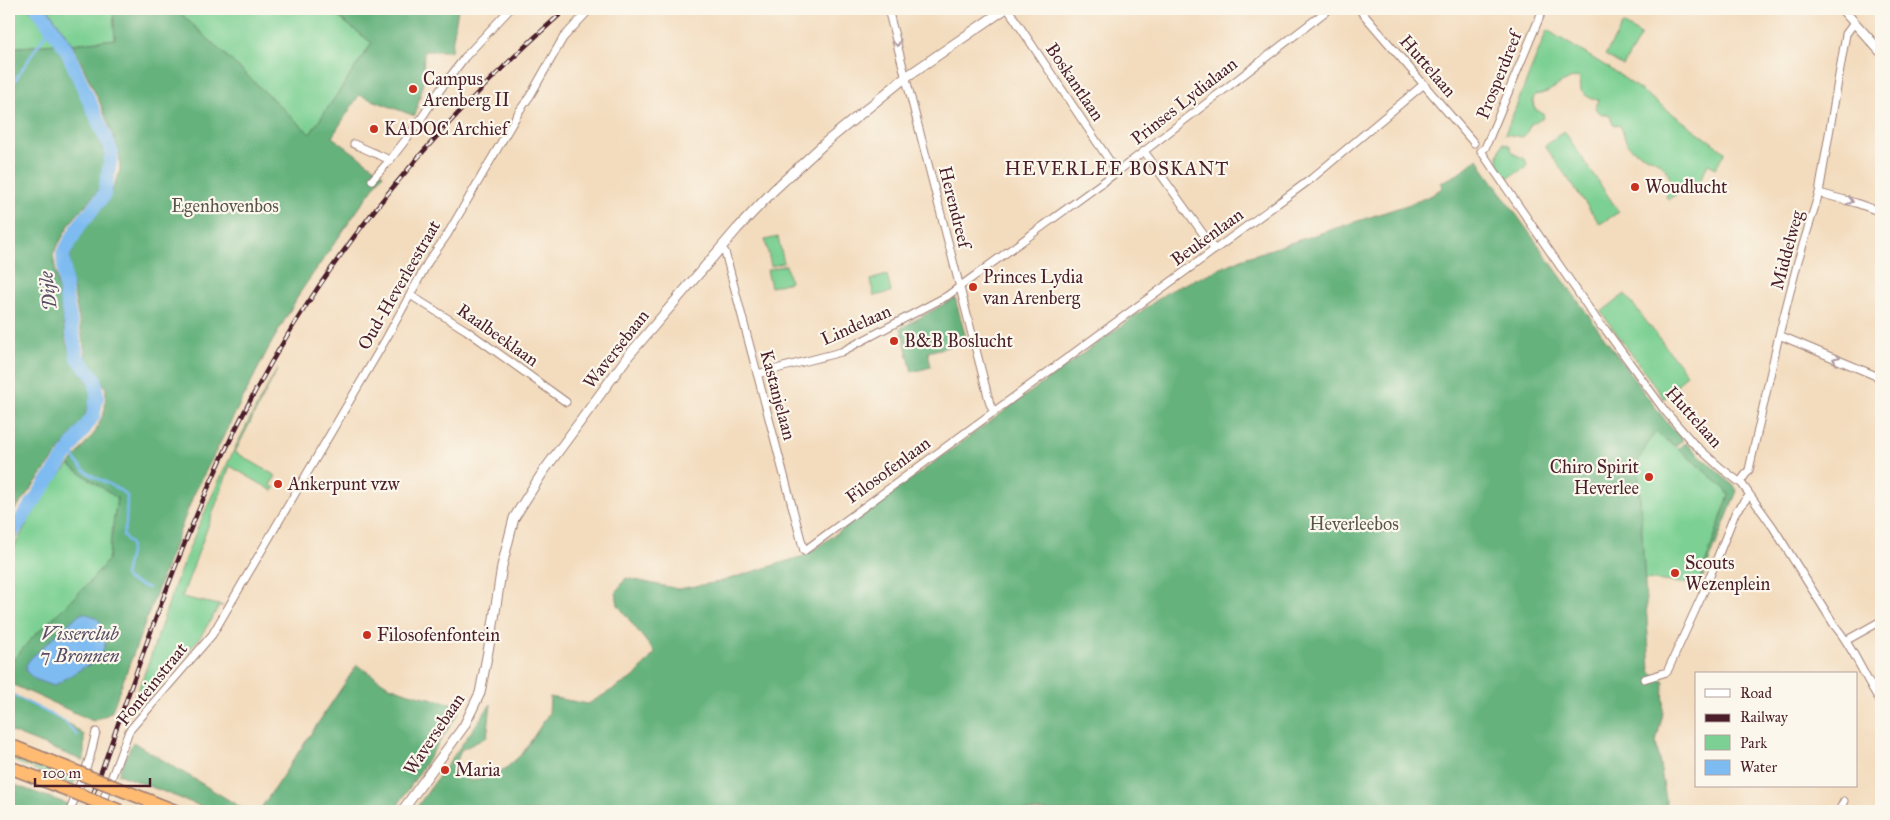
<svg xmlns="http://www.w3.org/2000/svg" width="1890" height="820" viewBox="0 0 1890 820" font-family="'IM FELL Great Primer',serif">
	<rect width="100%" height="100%" fill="#fbf7ec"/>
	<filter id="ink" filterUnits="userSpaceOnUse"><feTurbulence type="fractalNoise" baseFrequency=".02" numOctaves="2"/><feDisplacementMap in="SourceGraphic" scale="10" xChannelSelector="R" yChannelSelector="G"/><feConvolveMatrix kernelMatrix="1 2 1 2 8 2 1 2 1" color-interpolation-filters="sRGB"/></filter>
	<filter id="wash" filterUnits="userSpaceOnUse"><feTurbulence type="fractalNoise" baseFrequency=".0096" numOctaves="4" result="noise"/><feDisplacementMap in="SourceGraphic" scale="20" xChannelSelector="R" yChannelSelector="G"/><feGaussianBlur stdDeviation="1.12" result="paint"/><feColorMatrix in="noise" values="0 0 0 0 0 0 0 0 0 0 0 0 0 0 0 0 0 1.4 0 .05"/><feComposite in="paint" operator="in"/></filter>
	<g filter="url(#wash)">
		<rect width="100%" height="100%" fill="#f3dcbe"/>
		<path fill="#7cd093" stroke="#63785f" d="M 9,9 L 30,9 L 56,44 L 9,48 Z
			M 48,9 L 113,9 L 115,39 L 72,44 Z
			M 176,9 L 340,9 L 337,16 L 372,43 L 310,134 Z
			M 1623,24 L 1641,35 L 1623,66 L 1605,55 Z
			M 1547,30 L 1617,73 L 1725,152 L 1716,168 L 1708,164 L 1695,191 L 1685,189 L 1669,199 L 1666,197 C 1667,192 1670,187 1670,182 C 1669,159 1643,158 1630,147 C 1623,140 1625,133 1620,126 L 1613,124 L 1610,116 L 1600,113 L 1596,108 L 1598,100 L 1588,97 L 1581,91 L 1580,80 L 1578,77 C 1561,79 1552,94 1535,95 L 1533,99 L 1534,108 L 1543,114 L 1544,118 L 1531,124 L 1526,134 L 1522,137 L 1505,134 Z
			M 1564,131 L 1619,212 L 1600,224 L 1545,146 Z
			M 1503,143 L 1509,145 L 1514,154 L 1525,159 L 1527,164 L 1525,168 L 1508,178 C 1496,162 1495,161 1503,143 Z
			M 778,237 L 784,263 L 771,266 L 765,240 Z
			M 786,265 L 790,282 L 771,287 L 767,270 Z
			M 887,275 L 891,292 L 874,296 L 870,280 Z
			M 1625,294 L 1687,374 L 1664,399 L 1601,312 Z
			M 278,368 L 235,452 L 276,476 L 270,485 L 275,488 L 273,491 L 230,466 L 182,597 L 223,606 L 219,606 L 201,636 L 145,702 L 130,708 C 148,669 160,628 174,587 C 202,512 238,438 278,368 Z
			M 1655,432 L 1678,448 L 1724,488 L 1729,495 L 1698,585 L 1644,579 L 1638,463 L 1640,457 Z
			M 69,465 L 117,498 L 108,560 L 88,584 L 31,639 L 9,665 L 9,556 L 43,494 Z
			M 9,753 L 75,780 L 73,785 L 9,759 Z"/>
		<path fill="#65b27d" stroke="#586854" d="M 113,9 L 176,9 L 310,134 L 372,43 L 337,16 L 340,9 L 458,9 L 451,51 L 424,51 L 423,83 L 415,116 L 359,95 L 332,137 L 383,174 L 301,291 L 267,351 L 193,496 L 111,713 L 93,721 L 9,683 L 9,665 L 31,639 L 88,584 L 108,560 L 117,498 L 69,465 L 96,431 L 105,410 L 106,388 L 86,357 L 70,273 L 70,256 L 80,234 L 108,201 L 120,170 L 119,151 L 100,103 L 72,44 L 115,39 Z
			M 56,44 L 89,109 L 104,153 L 105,167 L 101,187 L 71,222 L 53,254 L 66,341 L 72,360 L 91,387 L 90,400 L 84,418 L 9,518 L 9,48 Z
			M 1478,158 L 1483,168 L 1639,386 L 1669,425 L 1683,440 L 1675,446 L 1655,432 L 1640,457 L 1638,463 L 1650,671 L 1664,682 L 1663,713 L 1656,742 L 1668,811 L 414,811 L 491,704 L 487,737 L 461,750 L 453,772 L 472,781 L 505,769 L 523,753 L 549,713 L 550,697 L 588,704 L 634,677 L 655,653 L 618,605 L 616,592 L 626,578 L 678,589 L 719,582 L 807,555 L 1169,291 L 1244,258 L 1413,203 L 1432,195 L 1443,187 L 1440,183 L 1458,174 Z
			M 955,298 L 967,342 L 928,352 L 931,367 L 912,372 L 901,328 Z
			M 1686,443 L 1735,487 L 1737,491 L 1701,582 L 1698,585 L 1729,495 L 1724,488 L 1678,448 Z
			M 357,665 L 387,685 L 409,693 L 458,705 L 458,714 L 394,811 L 259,811 Z
			M 9,692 L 71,725 L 84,735 L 84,761 L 9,731 Z
			M 133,742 L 247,811 L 213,811 L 118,774 Z
			M 9,783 L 68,804 L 65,811 L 9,811 Z"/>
		<path fill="#7ebbf1" stroke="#646d8e" d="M 30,9 L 48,9 L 72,44 L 66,49 L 56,44 Z
			M 83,613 C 103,618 100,623 106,640 C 104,651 98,664 86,666 L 54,686 L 34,679 L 26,671 L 26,665 L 30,659 L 76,617 Z"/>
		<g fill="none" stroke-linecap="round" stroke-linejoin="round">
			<path stroke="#7ebbf1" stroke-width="2.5" d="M 9,100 L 12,85 L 48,30
				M 71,447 C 73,452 74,458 77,462 C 89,480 113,481 127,496 L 126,524 L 123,535 L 130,543 L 131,547 L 125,576 L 128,580 L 148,588
				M 9,693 L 64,721 L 78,736"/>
			<path stroke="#7ebbf1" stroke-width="14" d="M 9,537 L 93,416 L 97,397 L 95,379 L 77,357 L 66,298 L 63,254 L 79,226 L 104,195 L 112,152 L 66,49 L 38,9"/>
		</g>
	</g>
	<g filter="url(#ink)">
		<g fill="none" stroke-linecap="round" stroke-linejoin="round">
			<g stroke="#9e7e74" stroke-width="9">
				<path id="minor" d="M 888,9 L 990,404 L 994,412
					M 1008,9 L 1117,172
					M 1359,9 L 1474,143
					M 1543,9 L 1491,134 L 1485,148 L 1481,151 L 1601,326 L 1605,329 L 1665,411 L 1693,443 L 1721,468 L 1742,484 L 1773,527 L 1835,626 C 1854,648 1864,678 1881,702
					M 1876,47 L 1881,42
					M 354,144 L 390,160 L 417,125 L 440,90 L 465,57 L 510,9
					M 1144,151 L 1214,249
					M 372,180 L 390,160
					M 1819,193 L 1856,203 L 1881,212
					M 721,247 L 725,252 L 804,551 L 1311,179 L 1424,84
					M 410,295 L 466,330 L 566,402
					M 1779,335 L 1881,378
					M 757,374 L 841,352 L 947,296 L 1117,172 L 1329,9
					M 1740,482 L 1749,470 L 1779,335 L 1798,261 L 1819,193 L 1846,34 L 1854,23
					M 1847,640 L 1881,621
					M 1644,679 L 1667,672 L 1704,591 L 1736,511 L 1749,496
					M 70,811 L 90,757 L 96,732
					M 99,811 L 129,731 L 212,635 L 386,339 L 428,262 L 447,235 L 520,110 L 530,96 L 563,38 L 590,9
					M 1839,811 L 1844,801"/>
			</g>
			<g stroke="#9e7e74" stroke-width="11">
				<path id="tertiary" d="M 1842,9 L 1881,52
					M 402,811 L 464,726 L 480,693 L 493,625 L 502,566 L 514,518 L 543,472 L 629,355 L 737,229 L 774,190 L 826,142 L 906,77 L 1005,9"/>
			</g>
			<g stroke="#9e7e74" stroke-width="15">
				<path id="motorway" d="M 9,745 L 64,767
					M 9,767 L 58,786
					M 132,794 L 175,811"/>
			</g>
			<use href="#minor" stroke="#fff" stroke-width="7"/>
			<use href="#tertiary" stroke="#fff" stroke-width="9"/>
			<use href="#motorway" stroke="#febb71" stroke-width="12"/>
			<g stroke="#4a1f2b" stroke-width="4.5">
				<path id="rail" d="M 87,811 C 129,695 167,576 219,464 C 299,288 422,136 566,9"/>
			</g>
			<use href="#rail" stroke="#fbf7ec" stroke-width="2.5" stroke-dasharray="8" stroke-linecap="butt"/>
			<g stroke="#9e7e74" stroke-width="15" stroke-linecap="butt">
				<path id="motorway-bridge" d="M 64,767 L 132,794
					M 58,786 L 120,811"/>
			</g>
			<use href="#motorway-bridge" stroke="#febb71" stroke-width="12"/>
		</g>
		<defs><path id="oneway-chevron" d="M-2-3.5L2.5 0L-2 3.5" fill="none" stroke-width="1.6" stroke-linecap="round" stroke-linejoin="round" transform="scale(1.25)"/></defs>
		<g stroke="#ae9aa0">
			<use href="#oneway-chevron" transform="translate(897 43) rotate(75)"/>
			<use href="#oneway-chevron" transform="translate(1850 201) rotate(16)"/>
			<use href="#oneway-chevron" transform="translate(1836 360) rotate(-157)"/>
		</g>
	</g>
	<g fill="#c8321e" stroke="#fbf7ec" stroke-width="2">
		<circle cx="413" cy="89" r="5"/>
		<circle cx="374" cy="129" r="5"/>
		<circle cx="1635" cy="187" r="5"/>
		<circle cx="973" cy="287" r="5"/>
		<circle cx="894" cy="341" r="5"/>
		<circle cx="1649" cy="477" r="5"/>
		<circle cx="278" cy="484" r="5"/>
		<circle cx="1675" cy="573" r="5"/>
		<circle cx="367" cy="635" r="5"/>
		<circle cx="445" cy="770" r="5"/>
	</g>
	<g text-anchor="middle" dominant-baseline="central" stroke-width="4.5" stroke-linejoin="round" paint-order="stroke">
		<g font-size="18" fill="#4a1f2b" stroke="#fbf7ec">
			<text transform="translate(1428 66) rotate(49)">Huttelaan</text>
			<text transform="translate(1499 75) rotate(-68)">Prosperdreef</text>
			<text transform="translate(1075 82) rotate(56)">Boskantlaan</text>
			<text transform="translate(1184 101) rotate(-38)">Prinses Lydialaan</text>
			<text transform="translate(955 207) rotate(76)">Herendreef</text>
			<text transform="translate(1207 237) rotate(-36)">Beukenlaan</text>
			<text transform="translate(1787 250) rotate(-75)">Middelweg</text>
			<text transform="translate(399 285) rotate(-60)">Oud-Heverleestraat</text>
			<text transform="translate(856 325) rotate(-24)">Lindelaan</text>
			<text transform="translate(498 335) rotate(35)">Raalbeeklaan</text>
			<text transform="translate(616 349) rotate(-52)">Waversebaan</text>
			<text transform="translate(778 395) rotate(75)">Kastanjelaan</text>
			<text transform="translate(1694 417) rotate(48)">Huttelaan</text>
			<text transform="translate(888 470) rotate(-36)">Filosofenlaan</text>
			<text transform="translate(152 684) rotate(-51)">Fonteinstraat</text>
			<text transform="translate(434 734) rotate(-56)">Waversebaan</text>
		</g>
		<g font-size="18" fill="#4a1f2b" stroke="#fbf7ec" text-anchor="start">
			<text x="423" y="79">Campus<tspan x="423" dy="21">Arenberg II</tspan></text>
			<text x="384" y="129">KADOC Archief</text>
			<text x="1645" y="187">Woudlucht</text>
			<text x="983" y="277">Princes Lydia<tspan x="983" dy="21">van Arenberg</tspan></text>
			<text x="904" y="341">B&amp;B Boslucht</text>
			<text x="1639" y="467" text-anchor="end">Chiro Spirit<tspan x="1639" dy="21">Heverlee</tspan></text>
			<text x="288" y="484">Ankerpunt vzw</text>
			<text x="1685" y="563">Scouts<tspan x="1685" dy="21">Wezenplein</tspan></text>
			<text x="377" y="635">Filosofenfontein</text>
			<text x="455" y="770">Maria</text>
		</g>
		<g font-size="18" fill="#59544a" stroke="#fbf7ec">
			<text x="225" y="206">Egenhovenbos</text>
			<text x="1354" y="524">Heverleebos</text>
		</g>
		<g font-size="19" letter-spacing="1" fill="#4a1f2b" stroke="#fbf7ec">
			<text x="1117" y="168">HEVERLEE BOSKANT</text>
		</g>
		<g font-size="19" font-style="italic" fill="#5a4e66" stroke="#fbf7ec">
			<text transform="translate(48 291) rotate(-97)">Dijle</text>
			<text x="80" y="633">Visserclub<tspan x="80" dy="22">7 Bronnen</tspan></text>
		</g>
	</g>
	<rect width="1890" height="820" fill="none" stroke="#fbf7ec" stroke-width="30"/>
	<rect x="1695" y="672" width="162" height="115" fill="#fbf7ec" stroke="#b4a19f"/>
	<rect x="1705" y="689" width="25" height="8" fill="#ffffff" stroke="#b4a19f"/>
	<text x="1740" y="698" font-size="15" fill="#4a1f2b">Road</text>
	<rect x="1705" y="714" width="25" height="8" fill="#4a1f2b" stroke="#b4a19f"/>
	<text x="1740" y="722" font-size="15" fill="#4a1f2b">Railway</text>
	<rect x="1705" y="735" width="25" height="15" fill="#7cd093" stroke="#b4a19f"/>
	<text x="1740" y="748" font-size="15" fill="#4a1f2b">Park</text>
	<rect x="1705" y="760" width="25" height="15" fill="#7ebbf1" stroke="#b4a19f"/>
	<text x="1740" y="772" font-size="15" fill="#4a1f2b">Water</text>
	<path d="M35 778v8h115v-8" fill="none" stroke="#4a1f2b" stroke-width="2.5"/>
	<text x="42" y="778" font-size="15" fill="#4a1f2b" stroke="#fbf7ec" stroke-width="4" paint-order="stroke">100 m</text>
</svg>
